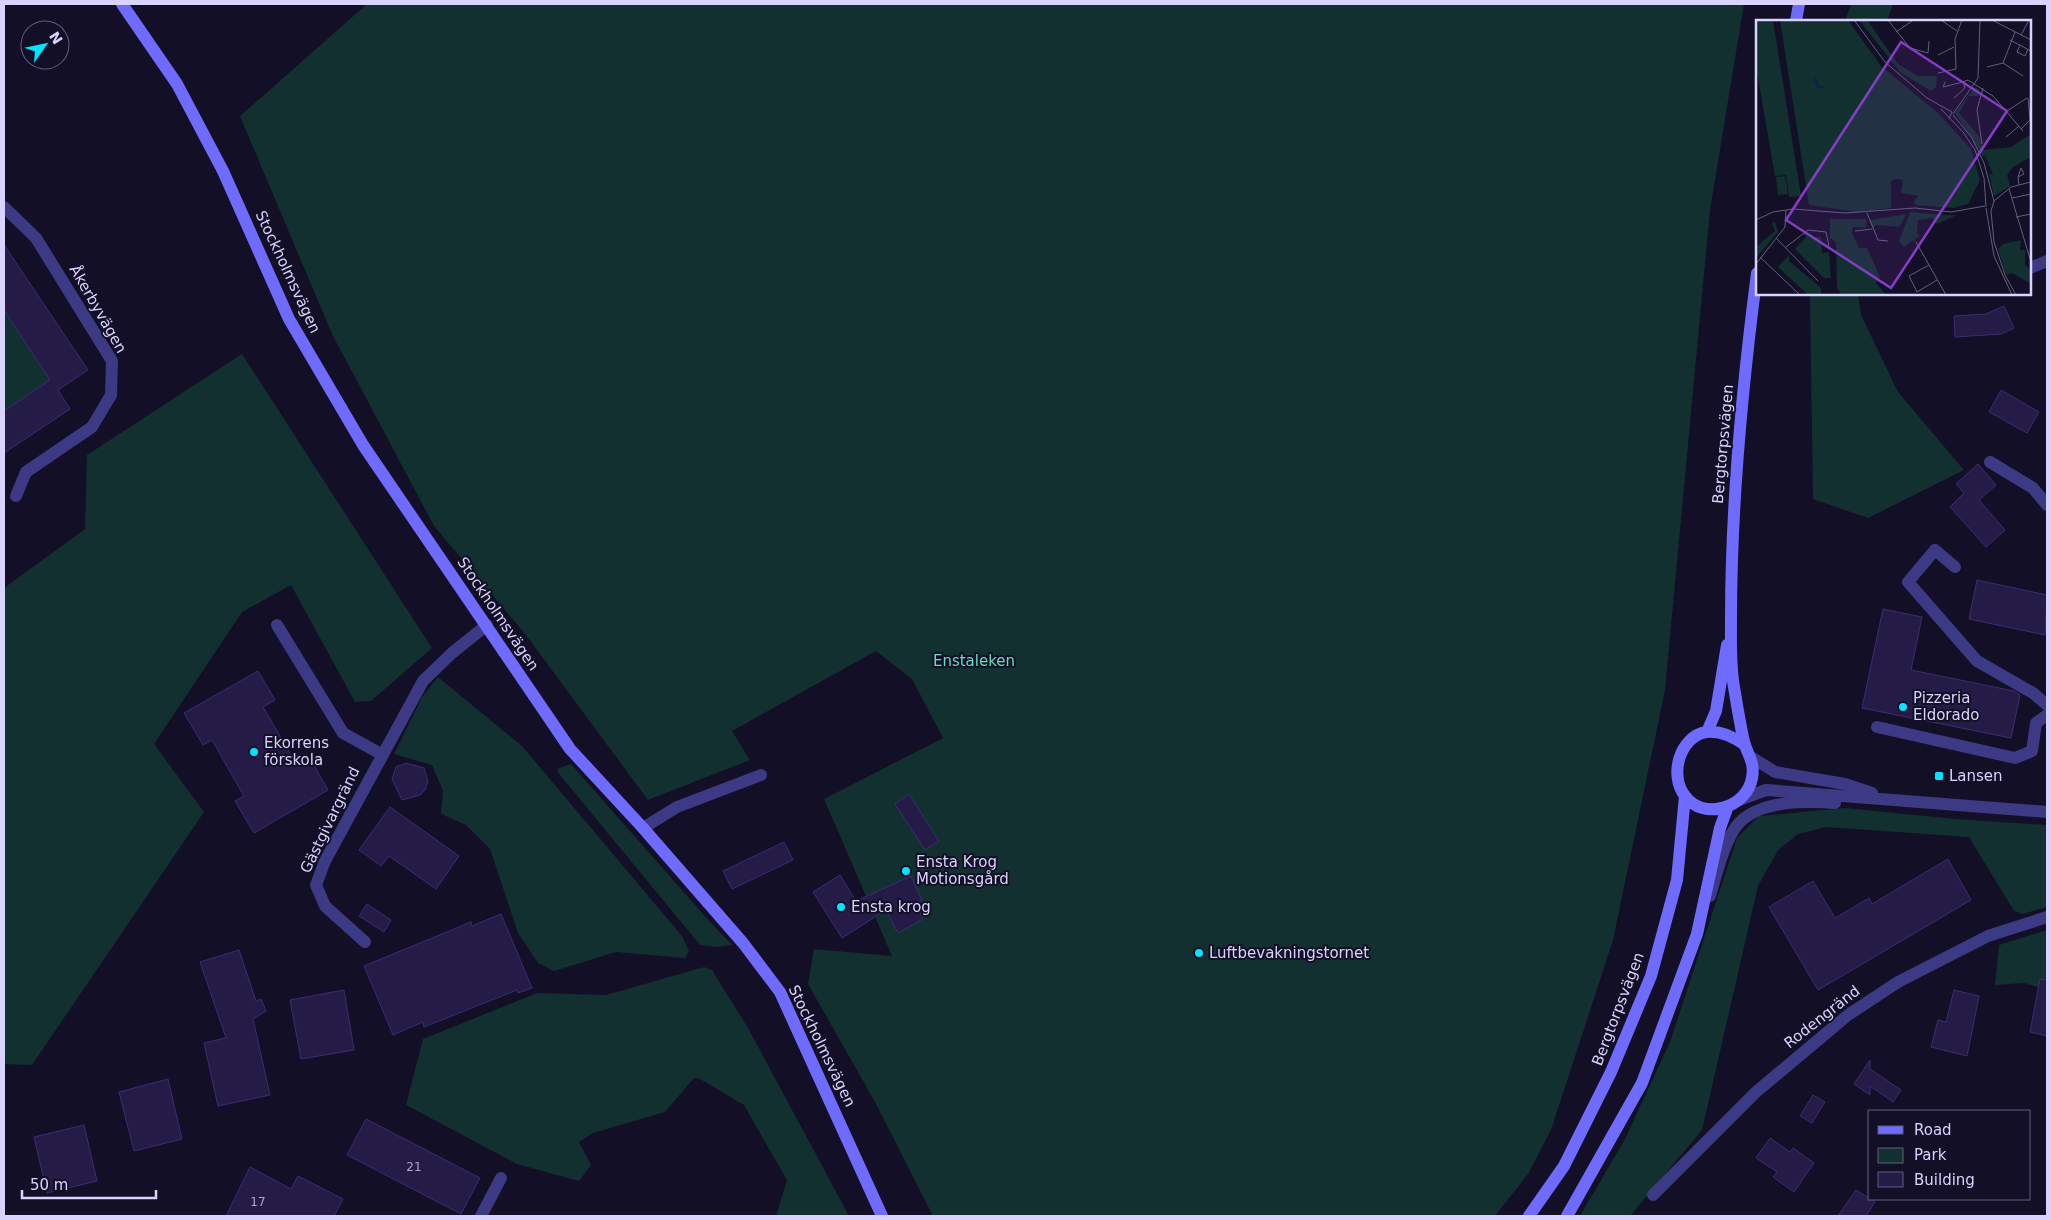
<svg xmlns="http://www.w3.org/2000/svg" width="2051" height="1220" viewBox="0 0 2051 1220" font-family="'DejaVu Sans',sans-serif">
	<rect width="100%" height="100%" fill="#130f26"/>
	<path fill="#12302f" d="M 367,4 L 1744,4 L 1710,210 L 1665,690 L 1613,940 L 1551,1130 L 1528,1174 L 1495,1216 L 933,1216 L 875,1102 L 808,984 L 814,949 L 892,956 L 824,799 L 943,738 L 912,679 L 876,651 L 732,731 L 750,760 L 648,800 L 526,635 L 434,526 L 332,334 L 240,116 Z
		M 1851,4 L 1893,4 L 1887,21 L 1845,21 Z
		M 1810,294 L 1858,294 L 1861,315 L 1898,392 L 1964,470 L 1868,518 L 1813,499 Z
		M 4,310 L 50,380 L 4,411 Z
		M 242,354 L 432,648 L 371,701 L 355,702 L 291,585 L 242,612 L 154,744 L 204,812 L 32,1065 L 4,1064 L 4,588 L 85,529 L 87,455 Z
		M 438,677 L 522,746 L 682,936 L 689,951 L 685,958 L 616,952 L 554,971 L 538,963 L 518,933 L 490,849 L 466,825 L 441,814 L 443,791 L 432,765 L 394,754 L 422,697 Z
		M 571,764 L 710,922 L 732,945 L 717,947 L 700,945 L 560,775 L 557,769 Z
		M 1845,808 L 1955,819 L 2047,825 L 2047,907 L 2023,914 L 2014,911 L 1969,837 L 1826,827 L 1798,834 L 1778,850 L 1758,886 L 1702,1130 L 1630,1216 L 1580,1216 L 1625,1139 L 1670,1042 L 1737,838 L 1759,816 Z
		M 2047,930 L 2047,990 L 2024,983 L 1995,985 L 1999,945 Z
		M 704,967 L 712,970 L 748,1028 L 849,1216 L 776,1216 L 787,1180 L 744,1105 L 700,1079 L 694,1078 L 665,1112 L 593,1133 L 579,1142 L 591,1165 L 579,1181 L 517,1164 L 406,1105 L 423,1039 L 537,993 L 606,995 Z"/>
	<path fill="#241b47" stroke="#3b2d73" d="M 4,245 L 88,370 L 58,390 L 70,409 L 4,453 L 4,411 L 50,380 L 4,310 Z
		M 2004,306 L 2014,328 L 2001,334 L 1955,337 L 1954,316 L 1986,314 Z
		M 2001,390 L 2039,412 L 2027,433 L 1989,412 Z
		M 1978,464 L 1996,485 L 1979,500 L 2005,530 L 1986,547 L 1950,507 L 1964,493 L 1956,484 Z
		M 1977,580 L 2047,595 L 2045,635 L 1969,619 Z
		M 1883,609 L 1922,617 L 1911,670 L 2014,691 L 2020,695 L 2011,738 L 1862,708 Z
		M 258,671 L 275,700 L 263,707 L 298,767 L 311,760 L 328,790 L 254,833 L 235,801 L 244,796 L 212,740 L 203,745 L 184,713 Z
		M 406,763 L 424,768 L 428,781 L 425,790 L 420,795 L 402,800 L 392,779 L 396,767 Z
		M 909,794 L 939,841 L 925,850 L 895,804 Z
		M 390,807 L 459,856 L 436,889 L 389,856 L 381,866 L 359,850 Z
		M 784,842 L 793,860 L 732,889 L 723,871 Z
		M 1948,859 L 1971,900 L 1818,990 L 1769,907 L 1813,881 L 1835,918 L 1869,898 L 1872,904 Z
		M 840,875 L 856,901 L 911,876 L 922,900 L 915,903 L 923,919 L 898,933 L 886,910 L 842,938 L 813,892 Z
		M 367,904 L 391,920 L 384,932 L 359,916 Z
		M 501,914 L 532,988 L 518,993 L 517,990 L 424,1027 L 423,1022 L 393,1035 L 364,966 L 471,922 L 472,926 Z
		M 239,950 L 256,1001 L 261,999 L 266,1011 L 253,1019 L 270,1095 L 218,1106 L 204,1043 L 226,1038 L 200,962 Z
		M 2040,979 L 2047,980 L 2047,1036 L 2030,1032 Z
		M 344,990 L 354,1050 L 301,1059 L 290,1000 Z
		M 1954,990 L 1979,996 L 1967,1056 L 1931,1047 L 1938,1020 L 1946,1022 Z
		M 1870,1060 L 1870,1069 L 1901,1090 L 1893,1102 L 1870,1086 L 1870,1095 L 1854,1084 Z
		M 168,1079 L 182,1139 L 134,1151 L 119,1092 Z
		M 1813,1095 L 1825,1102 L 1812,1123 L 1800,1116 Z
		M 366,1119 L 480,1178 L 461,1214 L 347,1155 Z
		M 84,1125 L 97,1181 L 47,1193 L 34,1137 Z
		M 1770,1138 L 1790,1152 L 1793,1148 L 1814,1163 L 1794,1192 L 1773,1177 L 1777,1172 L 1756,1158 Z
		M 250,1167 L 291,1189 L 298,1176 L 343,1199 L 334,1216 L 226,1216 Z
		M 1856,1190 L 1875,1202 L 1866,1216 L 1838,1216 Z"/>
	<g fill="none" stroke-linecap="round" stroke-linejoin="round">
		<path stroke="#3d3a85" stroke-width="12" d="M 4,207 L 36,238 L 112,361 L 111,395 L 92,427 L 26,472 L 16,496
			M 2030,268 L 2047,261
			M 1990,462 L 2033,488 L 2047,505
			M 1955,567 L 1935,550 L 1908,582 L 1977,661 L 2033,693 L 2047,705
			M 277,625 L 343,733 L 381,754
			M 1877,727 L 2015,758 L 2032,751 L 2036,723 L 2047,715
			M 643,828 L 677,807 L 761,775
			M 365,942 L 325,906 L 316,885 L 325,861 L 423,681 L 452,653 L 487,625
			M 1653,1195 L 1756,1092 L 1848,1015 L 1898,982 L 1988,936 L 2047,917
			M 481,1216 L 501,1178"/>
		<path stroke="#3d3a85" stroke-width="12" d="M 1751,757 L 1775,772 L 1845,784 L 1872,793
			M 1739,800 L 1766,790 L 2047,812
			M 1710,896 C 1716,876 1725,838 1739,823 C 1761,800 1805,801 1835,803"/>
		<path stroke="#6f6bff" stroke-width="12" d="M 122,4 L 177,84 L 223,171 L 289,319 L 363,445 L 570,749 L 643,828 L 743,943 L 780,992 L 882,1216
			M 1796,21 L 1799,4
			M 1707,732 L 1716,711 L 1727,645
			M 1745,745 C 1734,737 1720,730 1706,732 C 1679,737 1669,776 1685,796 C 1703,821 1747,808 1752,778 C 1755,762 1748,756 1744,742 C 1740,724 1737,705 1734,687 C 1730,665 1731,641 1731,619 C 1731,504 1742,388 1757,273
			M 1529,1216 L 1564,1166 L 1611,1072 L 1651,976 L 1677,880 L 1685,796
			M 1567,1216 L 1642,1083 L 1697,934 L 1720,828 L 1728,806"/>
	</g>
	<g fill="#00e5ff" stroke="#130f26" stroke-width="2">
		<circle cx="1903" cy="707" r="5"/>
		<circle cx="254" cy="752" r="5"/>
		<rect x="1934" y="771" width="10" height="10" rx="2.5"/>
		<circle cx="906" cy="871" r="5"/>
		<circle cx="841" cy="907" r="5"/>
		<circle cx="1199" cy="953" r="5"/>
	</g>
	<g text-anchor="middle" dominant-baseline="central" stroke-width="4" stroke-linejoin="round" paint-order="stroke">
		<g font-size="12" fill="#aca6d1">
			<text x="414" y="1167">21</text>
			<text x="258" y="1202">17</text>
		</g>
		<g font-size="15" fill="#d9d4ff" stroke="#130f26">
			<text transform="translate(288 272) rotate(65)">Stockholmsvägen</text>
			<text transform="translate(98 309) rotate(60)">Åkerbyvägen</text>
			<text transform="translate(1723 444) rotate(-85)">Bergtorpsvägen</text>
			<text transform="translate(498 614) rotate(56)">Stockholmsvägen</text>
			<text transform="translate(330 820) rotate(-64)">Gästgivargränd</text>
			<text transform="translate(1618 1009) rotate(-69)">Bergtorpsvägen</text>
			<text transform="translate(1822 1017) rotate(-38)">Rodengränd</text>
			<text transform="translate(822 1046) rotate(64)">Stockholmsvägen</text>
		</g>
		<g font-size="15" fill="#5fe0c0" stroke="#130f26">
			<text x="974" y="661">Enstaleken</text>
		</g>
		<g font-size="15" fill="#d9d4ff" stroke="#130f26" text-anchor="start">
			<text x="1913" y="698">Pizzeria<tspan x="1913" dy="17">Eldorado</tspan></text>
			<text x="264" y="743">Ekorrens<tspan x="264" dy="17">förskola</tspan></text>
			<text x="1949" y="776">Lansen</text>
			<text x="916" y="862">Ensta Krog<tspan x="916" dy="17">Motionsgård</tspan></text>
			<text x="851" y="907">Ensta krog</text>
			<text x="1209" y="953">Luftbevakningstornet</text>
		</g>
	</g>
	<g transform="translate(1756 20)">
		<rect width="275" height="275" fill="#130f26"/>
		<path d="M 0,0 L 17,0 L 45,176 L 33,177 L 30,155 L 19,156 L 0,47 ZM 24,0 L 92,0 L 125,46 L 183,94 L 215,129 L 224,160 L 212,184 L 197,188 L 160,185 L 158,182 L 162,176 L 145,173 L 147,160 L 140,159 L 135,161 L 135,188 L 100,192 L 53,185 ZM 103,0 L 111,0 L 142,44 L 162,56 L 181,56 L 180,67 L 175,71 L 144,52 ZM 219,67 L 223,69 L 223,76 L 213,76 L 203,93 L 223,116 L 228,130 L 255,127 L 275,114 L 275,137 L 257,147 L 251,155 L 254,166 L 238,176 L 232,149 L 234,154 L 237,155 L 228,133 L 229,139 L 199,93 ZM 29,156 L 32,174 L 22,175 L 20,157 ZM 154,192 L 190,195 L 201,195 L 181,204 L 176,198 L 162,200 L 161,213 L 164,216 L 148,227 L 143,221 ZM 151,194 L 143,207 L 120,205 L 117,208 L 113,200 ZM 74,199 L 110,199 L 110,208 L 97,207 L 96,213 L 103,228 L 111,228 L 124,257 L 120,263 L 130,275 L 86,275 L 81,268 L 80,222 L 74,218 ZM 19,202 L 22,212 L 0,238 L 0,227 L 19,211 L 16,203 ZM 52,213 L 53,217 L 65,217 L 66,233 L 73,232 L 75,258 L 68,258 L 39,229 L 50,217 L 47,214 ZM 265,220 L 264,230 L 269,230 L 269,245 L 275,250 L 275,264 L 256,253 L 250,255 L 242,229 L 247,224 ZM 33,235 L 33,241 L 65,268 L 65,275 L 52,275 L 22,247 Z" fill="#12302f"/>
		<path fill="none" stroke="#0c2248" stroke-width="2.5" d="M 59,58 L 62,67 L 68,67"/>
		<path fill="none" stroke="#625e7d" stroke-width="1" d="M 98,0 L 129,42 L 171,78 L 196,92 L 193,99M 132,0 L 154,28 L 172,33 L 173,21M 185,0 L 201,11M 236,0 L 275,20M 140,12 L 156,1M 259,12 L 247,43 L 267,56M 265,15 L 273,0M 254,20 L 275,31M 264,25 L 261,32 L 269,36 L 272,29M 182,35 L 198,27M 231,47 L 247,43M 182,53 L 200,49 L 199,19 L 206,0M 189,62 L 187,67 L 207,62M 198,78 L 209,68 L 207,62 L 212,60 L 237,76 L 267,111M 185,89 L 207,112 L 219,130 L 228,158 L 230,187M 251,91 L 271,78M 197,94 L 222,58 L 224,0M 197,95 L 216,118 L 228,143 L 238,181 L 235,191 L 238,222 L 249,255 L 260,275M 265,109 L 274,100 L 272,78M 250,117 L 263,106M 226,124 L 221,90 L 227,68M 262,157 L 265,148 L 268,154 L 262,157 L 263,165M 253,169 L 275,242M 256,178 L 275,174M 238,181 L 255,167 L 275,162M 230,188 L 238,236 L 256,275M 111,193 L 122,220 L 132,221M 260,197 L 275,194M 0,200 L 17,192 L 37,189 L 89,193 L 159,188 L 195,192 L 229,186M 99,211 L 116,209M 20,218 L 62,261M 160,222 L 190,275M 30,227 L 52,210 L 70,212 L 73,226M 4,237 L 44,275M 0,244 L 29,207 L 30,190M 173,245 L 153,256 L 161,272 L 181,260"/>
		<path fill="#843dc5" fill-opacity="0.15" stroke="#843dc5" stroke-width="2.5" d="M 145,22 L 251,91 L 135,268 L 30,200 Z"/>
		<rect width="275" height="275" fill="none" stroke="#d9d4ff" stroke-width="2.5"/>
	</g>
	<rect width="2051" height="1220" fill="none" stroke="#d9d4ff" stroke-width="10"/>
	<rect x="1868" y="1110" width="162" height="90" fill="#130f26" stroke="#625e7d"/>
	<rect x="1878" y="1126" width="25" height="8" fill="#6f6bff" stroke="#625e7d"/>
	<text x="1914" y="1135" font-size="15" fill="#d9d4ff">Road</text>
	<rect x="1878" y="1148" width="25" height="15" fill="#12302f" stroke="#625e7d"/>
	<text x="1914" y="1160" font-size="15" fill="#d9d4ff">Park</text>
	<rect x="1878" y="1172" width="25" height="15" fill="#241b47" stroke="#625e7d"/>
	<text x="1914" y="1185" font-size="15" fill="#d9d4ff">Building</text>
	<g transform="translate(45 45) rotate(57)"><circle r="24" fill="#130f26" stroke="#625e7d"/>
	<path d="M0-4L9 19L0 12L-9 19Z" fill="#00e5ff"/>
	<text y="-8" font-size="14" font-weight="bold" text-anchor="middle" fill="#d9d4ff">N</text>
	</g>
	<path d="M22 1190v8h134v-8" fill="none" stroke="#d9d4ff" stroke-width="2.5"/>
	<text x="30" y="1190" font-size="15" fill="#d9d4ff" stroke="#130f26" stroke-width="4" paint-order="stroke">50 m</text>
</svg>
